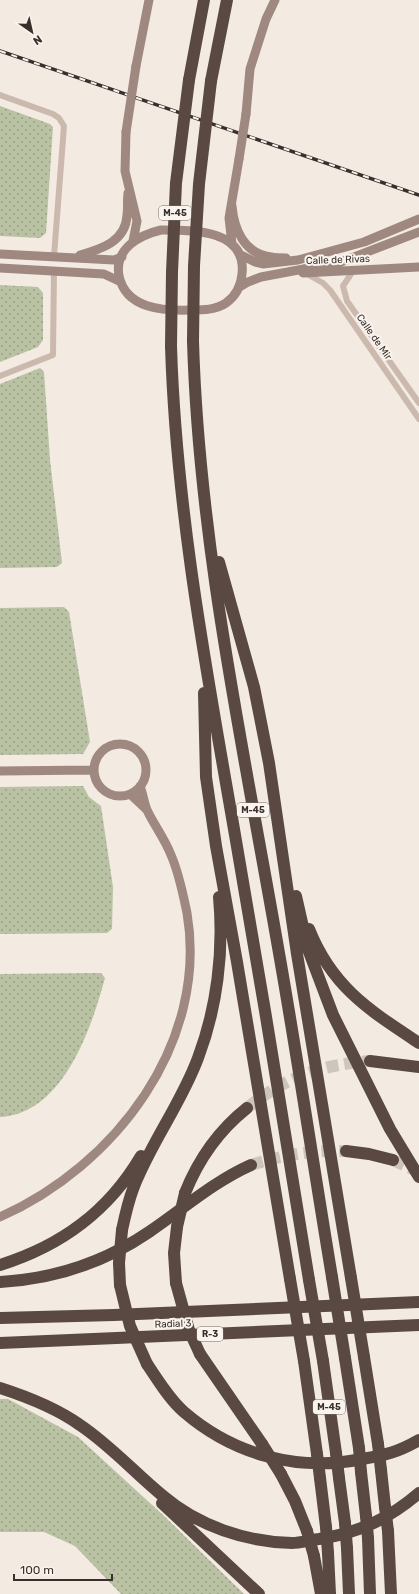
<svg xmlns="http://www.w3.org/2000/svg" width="419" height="1594" viewBox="0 0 419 1594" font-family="Rubik,sans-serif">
	<defs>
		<pattern id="grass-dots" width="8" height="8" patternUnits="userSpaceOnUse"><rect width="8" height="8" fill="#b9c2a2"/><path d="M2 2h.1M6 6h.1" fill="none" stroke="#979e84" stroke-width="1.8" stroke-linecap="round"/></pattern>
	</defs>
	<rect width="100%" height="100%" fill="#f3eae2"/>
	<path fill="url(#grass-dots)" d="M 0,106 L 50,124 L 53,127 L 46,233 L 40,238 L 0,236 Z
		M 0,285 L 38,287 L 43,293 L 43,340 L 38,347 L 0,362 Z
		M 40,368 L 44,372 L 50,460 L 62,563 L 57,567 L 0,568 L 0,384 Z
		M 64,607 L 69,612 L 90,742 L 83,754 L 0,755 L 0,608 Z
		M 83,786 L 89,797 L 101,806 L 113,887 L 112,929 L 107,933 L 0,934 L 0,787 Z
		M 101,973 L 105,978 C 91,1029 63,1114 0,1117 L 0,974 Z
		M 0,1399 L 8,1399 L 78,1437 L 163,1515 L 244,1594 L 121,1594 L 75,1546 L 44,1532 L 0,1532 Z"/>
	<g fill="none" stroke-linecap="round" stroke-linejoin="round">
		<path stroke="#cec5be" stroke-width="12" stroke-dasharray="12 6" stroke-linecap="butt" d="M 247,1108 C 286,1077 321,1065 370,1061
			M 393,1160 L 419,1172
			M 251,1165 C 284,1155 311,1150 346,1151"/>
		<path stroke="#cbb9ae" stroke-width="6" d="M 0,95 L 53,114 L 59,118 L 64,126 L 54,256
			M 353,271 L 343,286 L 347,301 L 419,403
			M 307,274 L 323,283 L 330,290 L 419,419
			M 0,376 L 53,355 L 54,270"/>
		<path stroke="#9e887f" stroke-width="9" d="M 136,66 L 149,0
			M 246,114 L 250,69 L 266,19 L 275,0
			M 126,132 L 125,171 L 137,221 L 133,241
			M 232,206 C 234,229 244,254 271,257 C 276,258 281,258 286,258
			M 161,230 C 192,230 247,229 242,274 C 241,285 236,296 226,303 C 216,310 203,310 191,310 C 163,311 126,309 119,276 C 114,248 140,235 161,230 Z
			M 232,244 L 229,218 L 239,159
			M 0,254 L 114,260 L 122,257
			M 239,254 L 255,262 L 263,264 L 298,260 L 364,242 L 419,219
			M 80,255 C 102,249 126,241 127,215 C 128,208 127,201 128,193
			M 0,268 L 104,274 L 121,282
			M 303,273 L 419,267
			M 238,288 L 248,282 L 261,277 L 341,262 L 419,232
			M94 770a26 26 0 1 1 52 0a26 26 0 1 1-52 0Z
			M 0,771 L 94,770
			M 130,794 L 147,810
			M 0,1217 C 115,1166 209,1043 187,913 C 183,894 179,873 171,855 C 165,839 154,825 147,810 C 144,802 143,794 140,786"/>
		<path stroke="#5a4943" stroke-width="12" d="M 189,80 L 204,0
			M 211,81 L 227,0
			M 193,341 C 199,547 244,750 279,953 C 298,1061 314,1169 332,1277
			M 171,346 C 176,511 207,673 235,835 C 261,983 285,1132 309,1280
			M 219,562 L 254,687 L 269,763 L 297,954 L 351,1278
			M 204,693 L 206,777 L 216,846 L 237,962 L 290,1279
			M 296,896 L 308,949 L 333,1015 L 390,1129 L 419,1177
			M 309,929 C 332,987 369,1010 419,1043
			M 370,1061 L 419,1067
			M 346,1151 L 369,1154 L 393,1160
			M 185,1193 C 199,1158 218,1131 247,1108
			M 122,1230 C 125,1216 128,1202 133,1189 C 150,1144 181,1104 198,1058 C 217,1008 224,951 219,897
			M 119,1263 L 120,1285
			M 0,1265 C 61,1246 108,1212 141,1156
			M 0,1282 C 53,1279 105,1262 149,1232 C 183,1209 213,1182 251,1165
			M 176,1283 L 174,1253 L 177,1227
			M 0,1318 L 114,1315 L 419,1302
			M 0,1343 L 419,1325
			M 200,1354 L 262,1444
			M 364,1357 L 378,1444
			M 345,1358 L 359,1448
			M 304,1361 L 317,1454
			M 323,1361 L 336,1453
			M 147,1364 C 158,1380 169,1399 184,1412 C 234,1455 298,1472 362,1459 C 386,1455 398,1452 419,1440
			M 0,1388 C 28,1397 56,1408 80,1425 C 110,1445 135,1473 163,1496 C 198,1526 246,1542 292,1543 C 300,1543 310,1540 319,1539 C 358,1533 389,1519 419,1493
			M 381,1470 L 385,1507
			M 361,1472 L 366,1516
			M 281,1474 L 295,1501 L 307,1531
			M 320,1478 L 326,1527
			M 339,1478 L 345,1523
			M 162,1503 L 259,1594
			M 388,1531 L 391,1594
			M 368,1538 L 370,1594
			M 347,1548 L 349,1594
			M 328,1553 L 330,1594
			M 314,1556 L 321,1594"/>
		<g stroke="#3a2f2c" stroke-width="3.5">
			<path id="rail" d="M 0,51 L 419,195"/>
		</g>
		<use href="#rail" stroke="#faf4ee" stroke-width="2" stroke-dasharray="6" stroke-linecap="butt"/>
		<path stroke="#9e887f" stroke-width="9" d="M 126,132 L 136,66
			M 239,159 L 246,114"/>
		<path stroke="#5a4943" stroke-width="12" d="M 193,341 L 194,266 L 199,184 L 211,81
			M 171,346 L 172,272 L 176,183 L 189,80
			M 177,1227 L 185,1193
			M 119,1263 L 122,1230
			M 332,1277 L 345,1358
			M 351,1278 L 364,1357
			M 290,1279 L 304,1361
			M 309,1280 L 323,1361
			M 176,1283 L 189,1330 L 200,1354
			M 120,1285 L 130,1326 L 147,1364
			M 262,1444 L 281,1474
			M 378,1444 L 381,1470
			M 359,1448 L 361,1472
			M 336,1453 L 339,1478
			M 317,1454 L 320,1478
			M 385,1507 L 388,1531
			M 366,1516 L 368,1538
			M 345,1523 L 347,1548
			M 326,1527 L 328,1553
			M 307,1531 L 314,1556"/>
	</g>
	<g text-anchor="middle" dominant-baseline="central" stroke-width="4" stroke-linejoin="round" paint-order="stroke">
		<g fill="#faf4ee" stroke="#746a66" stroke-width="1">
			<rect x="159" y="206" width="32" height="14" rx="3"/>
			<rect x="237" y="803" width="32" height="14" rx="3"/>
			<rect x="197" y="1327" width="26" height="14" rx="3"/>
			<rect x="313" y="1400" width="32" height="14" rx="3"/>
		</g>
		<g font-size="9" font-weight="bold" fill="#3a2f2c">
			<text x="175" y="213">M-45</text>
			<text x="253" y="810">M-45</text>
			<text x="210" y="1334">R-3</text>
			<text x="329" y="1407">M-45</text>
		</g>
		<g font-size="10" fill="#3a2f2c" stroke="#faf4ee">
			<text transform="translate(338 260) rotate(-2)">Calle de Rivas</text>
			<text transform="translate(374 337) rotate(55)">Calle de Mir</text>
			<text transform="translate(173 1324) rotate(-2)">Radial 3</text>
		</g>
	</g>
	<g transform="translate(32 32) rotate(146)" stroke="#faf4ee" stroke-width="3" paint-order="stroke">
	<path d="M0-3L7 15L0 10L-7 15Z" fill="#3a2f2c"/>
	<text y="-6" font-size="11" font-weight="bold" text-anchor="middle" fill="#3a2f2c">N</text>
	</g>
	<path d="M14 1574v6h98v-6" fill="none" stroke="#3a2f2c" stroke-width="2"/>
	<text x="20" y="1574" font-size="12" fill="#3a2f2c" stroke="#faf4ee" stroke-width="3" paint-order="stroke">100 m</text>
</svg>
